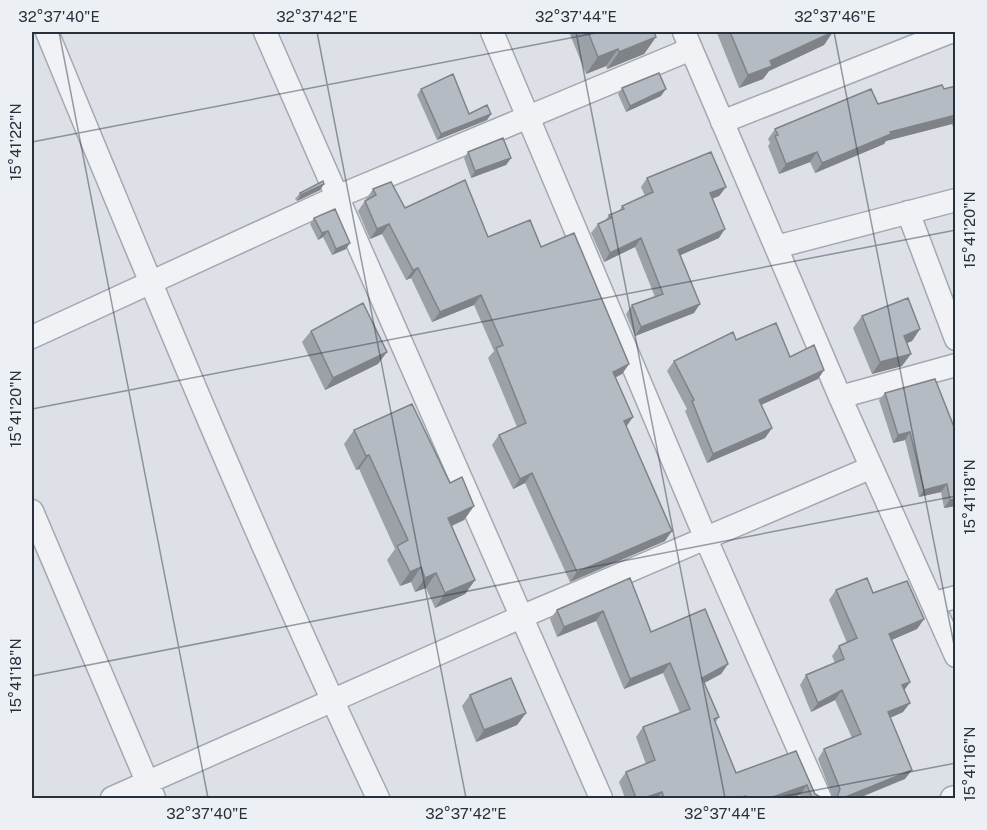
<svg xmlns="http://www.w3.org/2000/svg" width="987" height="830" viewBox="0 0 987 830" font-family="'Public Sans',sans-serif">
	<rect width="100%" height="100%" fill="#dde1e7"/>
	<g fill="none" stroke-linecap="round" stroke-linejoin="round">
		<g stroke="#a3a8b1" stroke-width="25">
			<path id="street" d="M 47,32 C 153,289 259,547 378,798
				M 265,32 L 601,798
				M 492,32 L 706,539 L 820,798
				M 684,32 L 840,397 L 956,656
				M 722,122 L 950,32
				M 908,212 L 956,339
				M 776,247 L 956,200
				M 32,337 L 339,196 L 691,49
				M 840,397 L 956,365
				M 32,511 L 154,798
				M 934,603 L 956,597
				M 112,798 L 521,617 L 870,468
				M 952,798 L 956,797"/>
		</g>
		<use href="#street" stroke="#f0f2f5" stroke-width="22"/>
	</g>
	<path fill="#9ca1a8" d="M 569,32 L 654,32 L 656,37 L 644,54 L 607,69 L 606,66 L 586,74 Z
		M 718,32 L 832,32 L 824,45 L 769,71 L 763,79 L 739,88 L 717,33 Z
		M 956,86 L 956,139 L 952,124 L 886,141 L 884,144 L 815,173 L 810,162 L 779,174 L 768,146 L 770,143 L 768,139 L 775,129 L 878,104 Z
		M 622,88 L 661,96 L 626,112 L 618,94 Z
		M 421,89 L 469,114 L 491,114 L 487,120 L 437,140 L 417,95 Z
		M 468,152 L 511,158 L 506,165 L 471,178 L 464,158 Z
		M 647,178 L 726,187 L 719,196 L 712,199 L 719,238 L 680,255 L 694,313 L 635,336 L 626,314 L 632,305 L 655,297 L 635,247 L 604,262 L 591,233 L 598,224 L 605,221 L 609,215 L 619,211 L 622,206 L 645,196 L 641,187 Z
		M 324,184 L 320,190 L 297,201 L 295,199 L 300,193 Z
		M 373,189 L 405,208 L 488,237 L 541,247 L 629,364 L 622,374 L 615,378 L 633,417 L 626,426 L 665,541 L 570,582 L 525,483 L 513,489 L 492,445 L 499,435 L 517,427 L 488,358 L 494,351 L 474,305 L 432,322 L 411,278 L 406,280 L 382,234 L 370,239 L 358,211 Z
		M 335,209 L 346,249 L 332,255 L 323,237 L 318,240 L 310,224 L 314,218 Z
		M 862,316 L 920,329 L 912,341 L 907,343 L 902,366 L 872,374 L 853,328 Z
		M 311,331 L 378,364 L 325,390 L 302,342 Z
		M 736,340 L 790,357 L 824,370 L 818,379 L 761,405 L 772,428 L 765,438 L 707,463 L 685,411 L 687,409 L 667,371 L 674,361 Z
		M 935,379 L 956,506 L 944,508 L 941,492 L 919,497 L 905,440 L 893,443 L 879,400 L 885,393 Z
		M 354,430 L 450,483 L 474,506 L 464,520 L 452,526 L 475,580 L 465,594 L 435,608 L 426,588 L 415,592 L 411,582 L 400,586 L 387,560 L 395,549 L 359,469 L 356,470 L 344,444 Z
		M 630,578 L 651,632 L 728,664 L 721,674 L 704,683 L 719,717 L 715,723 L 736,773 L 796,751 L 815,794 L 822,798 L 801,798 L 800,795 L 790,798 L 625,798 L 619,782 L 626,772 L 646,764 L 636,737 L 643,727 L 680,713 L 663,673 L 624,689 L 596,621 L 557,637 L 550,619 L 557,610 Z
		M 836,590 L 873,593 L 924,619 L 917,629 L 892,640 L 910,682 L 904,690 L 903,712 L 890,718 L 905,779 L 833,798 L 818,759 L 824,749 L 852,738 L 835,700 L 811,712 L 800,685 L 806,675 L 835,663 L 832,656 L 839,646 L 847,643 L 829,600 Z
		M 470,695 L 526,713 L 517,725 L 476,742 L 462,706 Z"/>
	<path fill="#7f8388" d="M 833,32 L 824,45 L 769,71 L 763,79 L 739,88 L 748,75 L 770,61 Z
		M 656,37 L 644,54 L 607,69 L 619,52 Z
		M 618,49 L 606,66 L 586,74 L 598,57 Z
		M 666,89 L 661,96 L 626,112 L 630,106 Z
		M 491,114 L 487,120 L 437,140 L 441,134 Z
		M 956,115 L 956,119 L 952,124 L 886,141 L 884,144 L 815,173 L 822,163 L 890,132 Z
		M 817,152 L 810,162 L 779,174 L 786,164 Z
		M 511,158 L 506,165 L 471,178 L 475,171 Z
		M 324,184 L 320,190 L 297,201 L 301,195 Z
		M 726,187 L 719,196 L 703,202 L 710,193 Z
		M 389,224 L 382,234 L 370,239 L 377,229 Z
		M 725,229 L 719,238 L 672,259 L 678,250 Z
		M 328,231 L 323,237 L 318,240 L 322,233 Z
		M 641,238 L 635,247 L 604,262 L 610,253 Z
		M 350,243 L 346,249 L 332,255 L 336,249 Z
		M 418,268 L 411,278 L 406,280 L 413,270 Z
		M 481,295 L 474,305 L 432,322 L 440,312 Z
		M 700,304 L 694,313 L 635,336 L 641,327 Z
		M 920,329 L 912,341 L 896,348 L 904,336 Z
		M 387,352 L 378,364 L 325,390 L 333,378 Z
		M 911,354 L 902,366 L 872,374 L 880,362 Z
		M 629,364 L 622,374 L 605,382 L 613,372 Z
		M 824,370 L 818,379 L 752,409 L 759,400 Z
		M 633,417 L 626,427 L 624,421 Z
		M 772,428 L 765,438 L 707,463 L 713,454 Z
		M 910,432 L 905,440 L 893,443 L 898,435 Z
		M 369,455 L 359,469 L 356,470 L 366,456 Z
		M 532,473 L 525,483 L 513,489 L 520,479 Z
		M 947,484 L 941,492 L 919,497 L 924,490 Z
		M 956,499 L 956,506 L 944,508 L 950,500 Z
		M 474,506 L 464,520 L 438,532 L 448,518 Z
		M 672,531 L 665,541 L 570,582 L 577,572 Z
		M 421,567 L 411,582 L 400,586 L 410,572 Z
		M 436,573 L 426,588 L 415,592 L 425,578 Z
		M 475,580 L 465,594 L 435,608 L 445,593 Z
		M 603,611 L 596,621 L 557,637 L 564,627 Z
		M 924,619 L 917,629 L 882,644 L 889,634 Z
		M 670,663 L 663,673 L 624,689 L 630,679 Z
		M 728,664 L 721,674 L 695,688 L 702,678 Z
		M 910,682 L 903,692 L 902,685 Z
		M 842,690 L 835,700 L 811,712 L 818,703 Z
		M 910,703 L 903,712 L 881,722 L 888,712 Z
		M 526,713 L 517,725 L 476,742 L 484,730 Z
		M 912,770 L 905,779 L 859,798 L 843,798 Z
		M 807,785 L 800,795 L 790,798 L 770,798 Z
		M 662,792 L 657,798 L 644,798 Z"/>
	<path fill="#b5bbc3" stroke="#7f8388" stroke-width="1.5" d="M 588,32 L 654,32 L 656,37 L 619,52 L 618,49 L 598,57 Z
		M 730,32 L 833,32 L 770,61 L 772,66 L 748,75 Z
		M 659,73 L 666,89 L 630,106 L 622,88 Z
		M 453,74 L 469,114 L 487,105 L 491,114 L 441,134 L 421,89 Z
		M 942,85 L 944,89 L 956,86 L 956,115 L 890,132 L 891,134 L 822,163 L 817,152 L 786,164 L 775,136 L 778,135 L 775,129 L 871,89 L 878,104 Z
		M 503,138 L 511,158 L 475,171 L 468,152 Z
		M 711,152 L 726,187 L 710,193 L 725,229 L 678,250 L 700,304 L 641,327 L 632,305 L 663,294 L 641,238 L 610,253 L 598,224 L 611,218 L 609,215 L 624,209 L 622,206 L 653,192 L 647,178 Z
		M 465,180 L 488,237 L 530,220 L 541,247 L 574,233 L 629,364 L 613,372 L 633,417 L 624,421 L 672,531 L 577,572 L 532,473 L 520,479 L 499,435 L 526,423 L 496,348 L 503,345 L 481,295 L 440,312 L 418,268 L 413,270 L 389,224 L 377,229 L 365,201 L 376,195 L 373,189 L 391,182 L 405,208 Z
		M 323,181 L 324,184 L 301,195 L 300,193 Z
		M 335,209 L 350,243 L 336,249 L 328,231 L 322,233 L 314,218 Z
		M 908,298 L 920,329 L 904,336 L 911,354 L 880,362 L 862,316 Z
		M 363,303 L 387,352 L 333,378 L 311,331 Z
		M 776,323 L 790,357 L 814,345 L 824,370 L 759,400 L 772,428 L 713,454 L 692,401 L 694,400 L 674,361 L 733,332 L 736,340 Z
		M 935,379 L 956,432 L 956,499 L 950,500 L 947,484 L 924,490 L 910,432 L 898,435 L 885,393 Z
		M 412,404 L 450,483 L 462,477 L 474,506 L 448,518 L 475,580 L 445,593 L 436,573 L 425,578 L 421,567 L 410,572 L 397,546 L 408,540 L 369,455 L 366,456 L 354,430 Z
		M 630,578 L 651,632 L 705,609 L 728,664 L 702,678 L 719,717 L 714,719 L 736,773 L 796,751 L 815,794 L 822,798 L 812,798 L 807,785 L 770,798 L 745,798 L 745,796 L 739,798 L 664,798 L 662,792 L 644,798 L 636,798 L 626,772 L 655,760 L 643,727 L 690,709 L 670,663 L 630,679 L 603,611 L 564,627 L 557,610 Z
		M 867,578 L 873,593 L 907,581 L 924,619 L 889,634 L 910,682 L 902,685 L 910,703 L 888,712 L 912,770 L 843,798 L 833,798 L 837,797 L 840,789 L 824,749 L 861,734 L 842,690 L 818,703 L 806,675 L 844,659 L 839,646 L 857,638 L 836,590 Z
		M 511,678 L 526,713 L 484,730 L 470,695 Z"/>
	<path fill="none" stroke="#27303d" stroke-width="1.5" stroke-opacity="0.45" d="M 59,32 L 208,798M 317,32 L 466,798M 576,32 L 725,798M 834,32 L 956,655M 32,142 L 601,32M 32,409 L 956,230M 32,676 L 956,496M 775,798 L 956,763"/>
	<rect width="987" height="830" fill="none" stroke="#ecf0f4" stroke-width="66"/>
	<rect x="33" y="33" width="921" height="764" fill="none" stroke="#27303d" stroke-width="2"/>
	<g font-size="15" text-anchor="middle" fill="#27303d">
		<text x="59" y="22">32°37'40"E</text>
		<text x="317" y="22">32°37'42"E</text>
		<text x="576" y="22">32°37'44"E</text>
		<text x="835" y="22">32°37'46"E</text>
		<text transform="translate(16 142) rotate(-90)" y="5">15°41'22"N</text>
		<text transform="translate(970 230) rotate(-90)" y="5">15°41'20"N</text>
		<text transform="translate(16 409) rotate(-90)" y="5">15°41'20"N</text>
		<text transform="translate(970 497) rotate(-90)" y="5">15°41'18"N</text>
		<text transform="translate(16 676) rotate(-90)" y="5">15°41'18"N</text>
		<text transform="translate(970 764) rotate(-90)" y="5">15°41'16"N</text>
		<text x="207" y="819">32°37'40"E</text>
		<text x="466" y="819">32°37'42"E</text>
		<text x="725" y="819">32°37'44"E</text>
	</g>
</svg>
